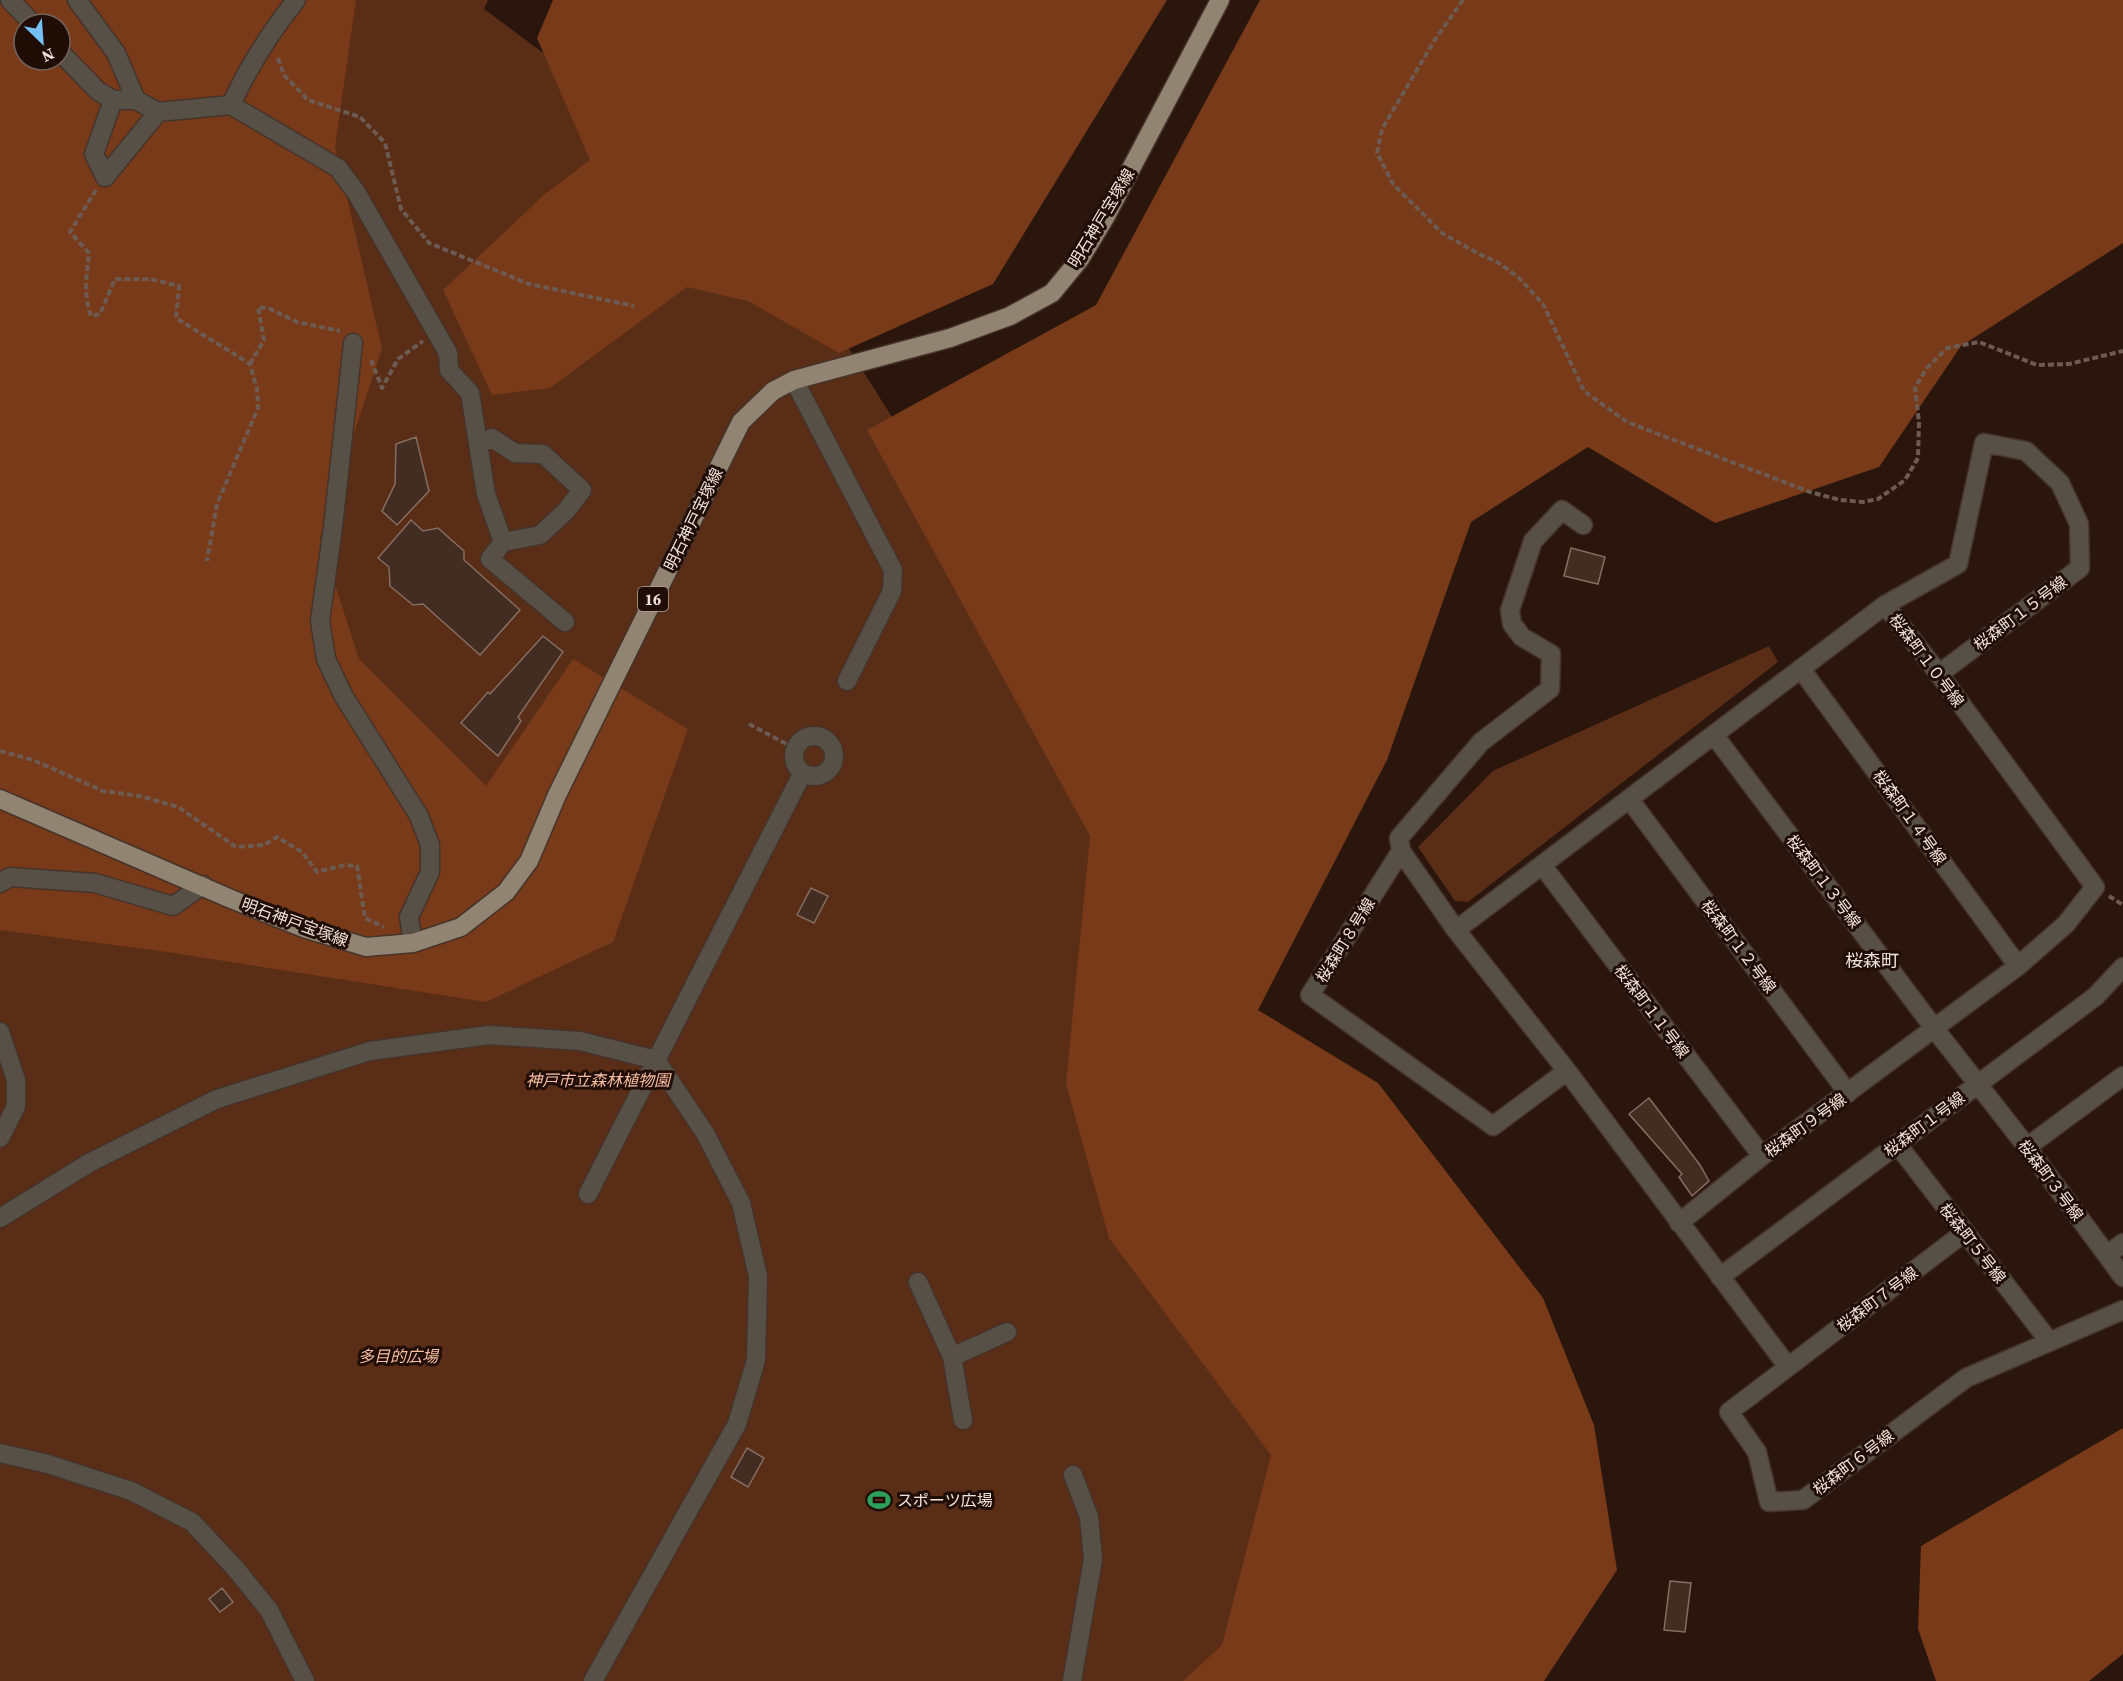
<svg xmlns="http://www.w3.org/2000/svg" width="2123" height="1681" viewBox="0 0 2123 1681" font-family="'Source Serif 4','Noto Sans JP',serif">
	<rect width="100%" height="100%" fill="#2a160d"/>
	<path fill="#5a2d16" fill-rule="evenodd" d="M 0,0 L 488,0 L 484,9 L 768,220 L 1141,813 L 1412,1681 L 0,1681 ZM 24,24 L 60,24 L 60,60 L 24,60 Z
		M 1769,646 L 1778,662 L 1468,902 L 1455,901 L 1418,847 L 1493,771 Z"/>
	<path fill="#783a18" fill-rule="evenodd" d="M 0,0 L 356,0 L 335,147 L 382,348 L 320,538 L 359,659 L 486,786 L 573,659 L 688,729 L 613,942 L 486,1002 L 167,952 L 0,930 ZM 24,24 L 60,24 L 60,60 L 24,60 Z
		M 553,0 L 1167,0 L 993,284 L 839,353 L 748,301 L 687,287 L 550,388 L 492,395 L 443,290 L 545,194 L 590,160 L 537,38 Z
		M 1260,0 L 2123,0 L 2123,243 L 1961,346 L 1879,467 L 1715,523 L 1588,447 L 1471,522 L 1387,760 L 1258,1010 L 1378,1083 L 1543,1298 L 1594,1425 L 1617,1570 L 1544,1681 L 1183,1681 L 1222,1645 L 1271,1455 L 1109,1238 L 1066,1084 L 1090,836 L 867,430 L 1096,305 Z
		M 2123,1428 L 2123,1654 L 2089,1681 L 1936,1681 L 1918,1629 L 1921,1546 Z"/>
	<path fill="#432d23" stroke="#866d61" stroke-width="1.5" d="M 416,437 L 429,491 L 397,525 L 382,511 L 395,484 L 396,444 Z
		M 411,520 L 423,531 L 438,528 L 464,551 L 464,560 L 520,610 L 480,655 L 423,604 L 413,605 L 390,586 L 389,567 L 378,558 Z
		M 1571,548 L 1605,557 L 1598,584 L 1564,576 Z
		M 543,636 L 563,652 L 518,717 L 521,721 L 498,756 L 461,723 L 488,692 L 490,694 Z
		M 811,888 L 828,896 L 814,923 L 797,915 Z
		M 1649,1098 L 1700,1165 L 1709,1181 L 1692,1196 L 1679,1177 L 1682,1174 L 1629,1114 Z
		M 747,1448 L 764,1458 L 748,1487 L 731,1477 Z
		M 1670,1581 L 1691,1583 L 1685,1632 L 1664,1630 Z
		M 222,1588 L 233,1602 L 220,1612 L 209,1599 Z"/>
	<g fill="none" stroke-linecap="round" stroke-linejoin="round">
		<g stroke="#46332a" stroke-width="21">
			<path id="minor" d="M 10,0 L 33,24
				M 77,0 L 116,53 L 136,100
				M 60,52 L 98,91 L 113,100 L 136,100 L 158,112 L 231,105 L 338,168 L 356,192 L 448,353 L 449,370 L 470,393 L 486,494 L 503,542 L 490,559 L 565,622
				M 113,100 L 94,154 L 105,177 L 158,112
				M 231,105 C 248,67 270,33 296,0
				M 353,343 L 333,527 L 320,621 L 326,659 L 343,695 L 419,816 L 430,845 L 430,872 L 409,917 L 413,943
				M 794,380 L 893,570 L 892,591 L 847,681
				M 478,444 L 492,438 L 515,453 L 543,454 L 582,490 L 566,511 L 540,535 L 503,542
				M 1885,605 L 1958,564 L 1984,443 L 2026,451 L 2060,483 L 2079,524 L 2080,568 L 1939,674
				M 1801,669 L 2018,966
				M 1714,735 L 1934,1028 L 2027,1147 L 2123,1277
				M794 756a20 20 0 1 1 40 0a20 20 0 1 1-40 0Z
				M 1630,800 L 1848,1093
				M 1401,851 L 1399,838 L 1481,742 L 1550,689 L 1551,654 L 1522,637 L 1512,624 L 1510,610 L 1533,541 L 1562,510 L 1583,525
				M 1542,865 L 1762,1156
				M 0,883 L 10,877 L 95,883 L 173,906 L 203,885
				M 1456,930 L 1885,605 L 1939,674 L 2095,887 L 2066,924 L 2018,966 L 1762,1156 L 1679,1223
				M 0,1032 L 16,1080 L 16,1106 L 0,1138
				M 1567,1071 L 1493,1126 L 1310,995 L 1401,851 L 1456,930 L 1567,1071 L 1788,1367 L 1729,1412 L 1757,1452 L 1769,1502 L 1803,1500 L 1966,1378 L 2123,1310
				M 1897,1144 L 2049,1341
				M 2027,1147 L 2123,1076
				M 588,1194 L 802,774
				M 0,1218 L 89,1163 L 217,1099 L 370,1051 L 489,1035 L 580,1041 L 656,1060 L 705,1133 L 741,1203 L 758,1276 L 756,1360 L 737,1424 L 593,1681
				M 2107,1255 L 2123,1243
				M 1720,1277 L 2096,996 L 2123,967
				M 918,1282 L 952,1357 L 963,1420
				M 952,1357 L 1007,1332
				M 1788,1367 L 1965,1232
				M 0,1453 L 48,1464 L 131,1491 L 192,1522 L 235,1568 L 269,1610 L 305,1681
				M 1072,1681 L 1093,1559 L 1089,1517 L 1073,1475"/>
		</g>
		<g stroke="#46332a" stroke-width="21">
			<path id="major" d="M 0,799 L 231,899 L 306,929 L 366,947 L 413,943 L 461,927 L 506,892 L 529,861 L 557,795 L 741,422 L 773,391 L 794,380 L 950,338 L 1010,316 L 1052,293 L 1080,259 L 1106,216 L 1220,0"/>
		</g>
		<path stroke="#6d5b53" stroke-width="4" stroke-dasharray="6 3" stroke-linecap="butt" d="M 1463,0 L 1434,41 L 1382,129 L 1377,153 L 1393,184 L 1442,233 L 1477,253 L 1499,263 L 1518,277 L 1543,304 L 1584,391 L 1627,422 L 1810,492 L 1840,500 L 1863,502 L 1878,499 L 1905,480 L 1918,458 L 1919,422 L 1915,387 L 1927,368 L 1947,348 L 1979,342 L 2037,365 L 2069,364 L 2123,351
			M 278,58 L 284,75 L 308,100 L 360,117 L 385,143 L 401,209 L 429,243 L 529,284 L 634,306
			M 96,190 L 70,232 L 89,253 C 87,274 83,296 91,316 L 100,314 L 115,279 L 150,279 L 179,286 L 176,318 L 250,364 L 257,389 L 258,408 L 217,504 L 207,561
			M 371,360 L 382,388 L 398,359 L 423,341
			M 250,364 L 264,340 L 258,307 L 270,309 L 297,322 L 340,331
			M 749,724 L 794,748
			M 0,751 L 33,760 L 103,791 L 140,796 L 178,807 L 236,847 L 264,845 L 277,837 L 302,852 L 317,872 L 345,865 L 357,866 L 365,918 L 384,927
			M 2109,896 L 2123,905"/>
		<use href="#minor" stroke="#575047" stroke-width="18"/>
		<use href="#major" stroke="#928472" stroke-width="18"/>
	</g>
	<defs>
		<g id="stadium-bare" transform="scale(1.8)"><path d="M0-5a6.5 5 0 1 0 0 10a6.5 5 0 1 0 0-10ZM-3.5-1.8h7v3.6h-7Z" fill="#2e9e5b" stroke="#200d05" stroke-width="2.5" paint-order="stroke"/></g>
	</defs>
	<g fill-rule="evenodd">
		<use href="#stadium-bare" x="879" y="1500"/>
	</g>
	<g text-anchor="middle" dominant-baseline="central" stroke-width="6" stroke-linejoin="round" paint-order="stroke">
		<rect fill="#200d05" stroke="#b2a39c" stroke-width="1.5" x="638" y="587" width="30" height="24" rx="4.5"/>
		<g font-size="15" font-weight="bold" fill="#f1e3dc">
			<text x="653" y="599">16</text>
		</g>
		<g font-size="16" fill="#f1e3dc" stroke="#200d05">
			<text transform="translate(1101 218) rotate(-59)">明石神戸宝塚線</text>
			<text transform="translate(693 519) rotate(-64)">明石神戸宝塚線</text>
			<text transform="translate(2020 613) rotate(-37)">桜森町１５号線</text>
			<text transform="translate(1927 660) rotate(53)">桜森町１０号線</text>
			<text transform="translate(1910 817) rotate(54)">桜森町１４号線</text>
			<text transform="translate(1824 881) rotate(53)">桜森町１３号線</text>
			<text transform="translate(295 922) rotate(20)">明石神戸宝塚線</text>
			<text transform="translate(1345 940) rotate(-58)">桜森町８号線</text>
			<text transform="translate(1739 946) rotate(53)">桜森町１２号線</text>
			<text transform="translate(1652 1011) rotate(53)">桜森町１１号線</text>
			<text transform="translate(1924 1124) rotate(-37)">桜森町１号線</text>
			<text transform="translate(1805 1125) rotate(-36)">桜森町９号線</text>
			<text transform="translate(2051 1180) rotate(53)">桜森町３号線</text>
			<text transform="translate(1973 1243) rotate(52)">桜森町５号線</text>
			<text transform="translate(1877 1299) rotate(-37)">桜森町７号線</text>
			<text transform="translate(1853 1462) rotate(-37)">桜森町６号線</text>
		</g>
		<g font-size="16" font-style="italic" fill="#f8bea3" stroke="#200d05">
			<text x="598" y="1080">神戸市立森林植物園</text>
			<text x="398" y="1356">多目的広場</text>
		</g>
		<g font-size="16" fill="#f1e3dc" stroke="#200d05" text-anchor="start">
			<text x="897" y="1500">スポーツ広場</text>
		</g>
		<g font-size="18" fill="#f1e3dc" stroke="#200d05">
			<text x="1872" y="960">桜森町</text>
		</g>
	</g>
	<g transform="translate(42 42) rotate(155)"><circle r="28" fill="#200d05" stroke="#74635b" stroke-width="1.5"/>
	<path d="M0-4.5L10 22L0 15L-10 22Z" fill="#75c0f6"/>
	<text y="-9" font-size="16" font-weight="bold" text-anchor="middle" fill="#f1e3dc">N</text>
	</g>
</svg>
